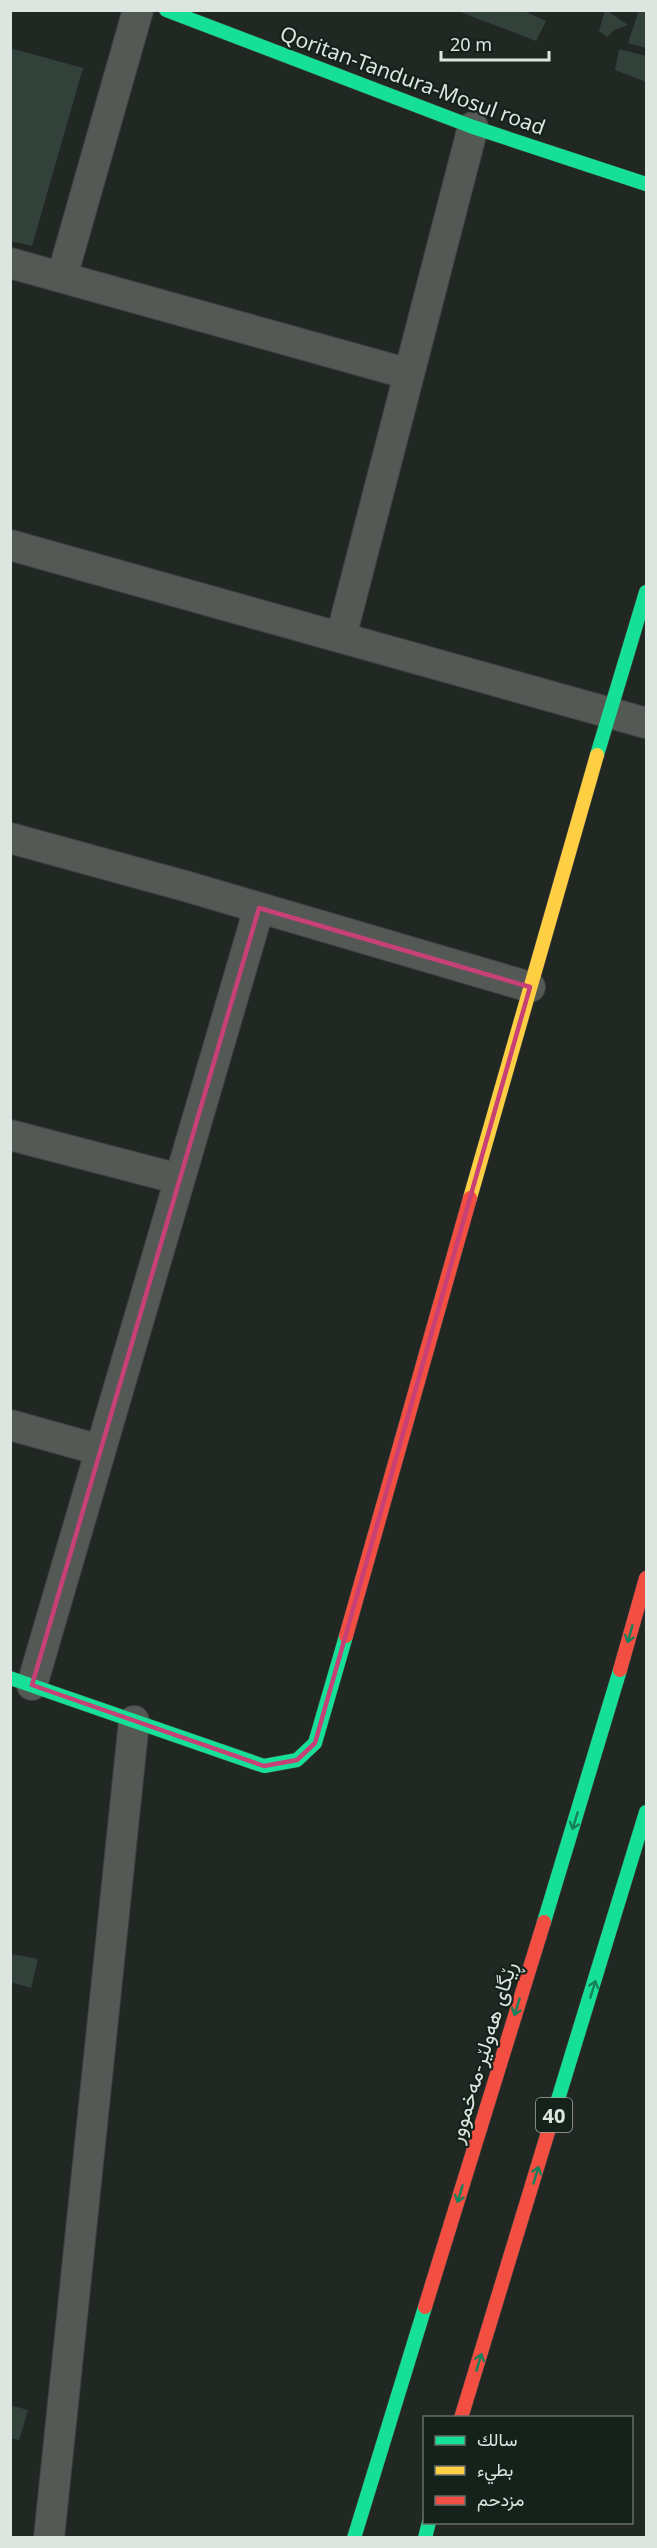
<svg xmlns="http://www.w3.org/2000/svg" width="657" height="2548" viewBox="0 0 657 2548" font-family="'Noto Sans',Vazirmatn,sans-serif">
	<rect width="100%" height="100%" fill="#212824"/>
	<path fill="#33413b" d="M 455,10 L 522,10 L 546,21 L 536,41 Z
		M 605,10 L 606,10 L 628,25 L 614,30 L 607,37 L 599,31 Z
		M 639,10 L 646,10 L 646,48 L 628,43 Z
		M 10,48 L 83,68 L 32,246 L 10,241 Z
		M 619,49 L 646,56 L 646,82 L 615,70 Z
		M 12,1954 L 38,1959 L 31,1988 L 10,1982 Z
		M 10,2405 L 28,2410 L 19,2440 L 10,2438 Z"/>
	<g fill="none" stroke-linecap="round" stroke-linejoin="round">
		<g stroke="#3d433f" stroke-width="32">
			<path id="street" d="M 10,263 L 409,374
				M 62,277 L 138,10
				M 10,545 L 646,723
				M 341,637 L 473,127
				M 10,838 L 185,886 L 530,987
				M 10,1135 L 179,1179
				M 10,1425 L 100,1450
				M 32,1685 L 259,908
				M 49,2538 L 134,1721"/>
		</g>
		<g stroke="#3d433f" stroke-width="15">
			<path id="fast" d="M 166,10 L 473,127 L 646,184
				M 597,755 L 646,592
				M 10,1678 L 264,1766 L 297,1760 L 315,1743 L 346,1636
				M 544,1922 L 620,1670
				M 552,2119 L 646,1812
				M 354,2538 L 425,2307
				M 425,2538 L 429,2522"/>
		</g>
		<g stroke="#3d433f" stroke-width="15">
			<path id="slow" d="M 470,1198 L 597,755"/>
		</g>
		<g stroke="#3d433f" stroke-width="15">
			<path id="jam" d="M 346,1636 L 470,1198
				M 620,1670 L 646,1578
				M 425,2307 L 544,1922
				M 461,2418 L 552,2119"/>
		</g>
		<use href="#street" stroke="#545956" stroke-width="30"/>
		<use href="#fast" stroke="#16e098" stroke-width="14"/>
		<use href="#slow" stroke="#ffcf43" stroke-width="14"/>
		<use href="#jam" stroke="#f24e42" stroke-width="14"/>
	</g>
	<defs><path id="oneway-shaft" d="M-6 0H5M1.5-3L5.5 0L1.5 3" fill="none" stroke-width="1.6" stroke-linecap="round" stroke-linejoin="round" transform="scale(1.5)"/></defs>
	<g stroke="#16805a">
		<use href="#oneway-shaft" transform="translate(630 1634) rotate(106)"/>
		<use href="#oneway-shaft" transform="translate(575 1821) rotate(107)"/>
		<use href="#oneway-shaft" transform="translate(593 1989) rotate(-73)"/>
		<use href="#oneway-shaft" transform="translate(517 2007) rotate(107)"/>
		<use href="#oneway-shaft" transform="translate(536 2175) rotate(-73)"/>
		<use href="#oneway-shaft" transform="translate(460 2194) rotate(107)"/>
		<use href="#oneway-shaft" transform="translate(479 2362) rotate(-73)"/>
	</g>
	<path fill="none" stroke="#c74176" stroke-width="4.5" stroke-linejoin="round" d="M 259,908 L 530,987 L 315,1743 L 297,1760 L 264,1766 L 32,1685 Z"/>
	<g text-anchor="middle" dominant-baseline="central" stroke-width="4.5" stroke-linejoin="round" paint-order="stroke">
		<rect fill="#15211b" stroke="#a1aaa5" stroke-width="1.5" x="536" y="2098" width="36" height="34" rx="4.5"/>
		<g font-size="20" font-weight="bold" fill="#dde5e0">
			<text x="554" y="2115">40</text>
		</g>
		<g font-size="21" fill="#dde5e0" stroke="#15211b">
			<text transform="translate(413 80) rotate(20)">Qoritan-Tandura-Mosul road</text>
			<text transform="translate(482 2052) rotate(-73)">ڕێگای هەولێر-مەخموور</text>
		</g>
	</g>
	<rect width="657" height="2548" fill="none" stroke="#dde5e0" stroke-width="24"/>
	<rect x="423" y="2416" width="210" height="108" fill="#15211b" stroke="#656f6a" stroke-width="1.5"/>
	<rect x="435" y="2436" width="30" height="9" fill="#16e098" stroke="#656f6a" stroke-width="1.5"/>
	<text x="477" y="2446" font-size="18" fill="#dde5e0">سالك</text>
	<rect x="435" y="2466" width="30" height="9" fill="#ffcf43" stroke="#656f6a" stroke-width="1.5"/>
	<text x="477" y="2476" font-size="18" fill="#dde5e0">بطيء</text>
	<rect x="435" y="2496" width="30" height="9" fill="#f24e42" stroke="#656f6a" stroke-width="1.5"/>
	<text x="477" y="2506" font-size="18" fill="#dde5e0">مزدحم</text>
	<path d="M441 51v9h108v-9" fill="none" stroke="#dde5e0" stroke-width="3"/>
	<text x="450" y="51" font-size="18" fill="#dde5e0" stroke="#15211b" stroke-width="4.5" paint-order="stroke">20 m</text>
</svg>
